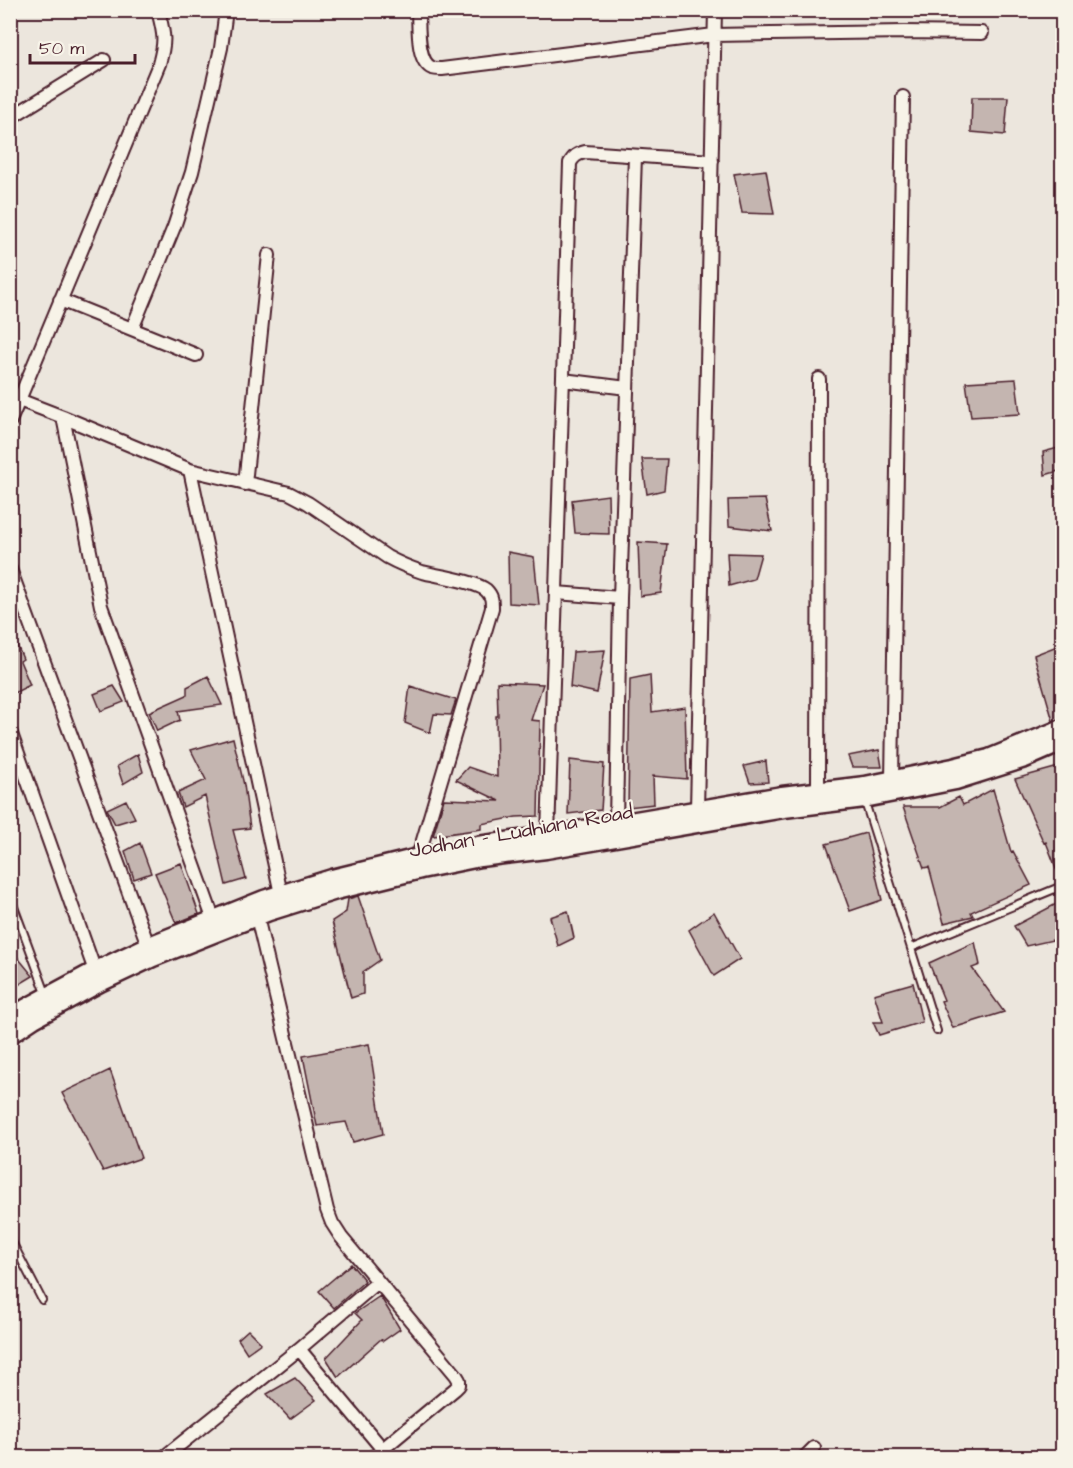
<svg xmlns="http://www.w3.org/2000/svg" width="1073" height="1468" viewBox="0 0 1073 1468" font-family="'Architects Daughter',sans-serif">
	<rect width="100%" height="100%" fill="#ece6dd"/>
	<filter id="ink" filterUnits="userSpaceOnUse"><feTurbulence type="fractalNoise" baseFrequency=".0167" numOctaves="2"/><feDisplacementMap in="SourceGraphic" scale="12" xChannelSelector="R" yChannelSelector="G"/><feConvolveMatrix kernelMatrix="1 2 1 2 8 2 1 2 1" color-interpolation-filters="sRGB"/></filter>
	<g filter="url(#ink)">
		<path fill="#c4b5b0" stroke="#4a1f2b" stroke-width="1.5" d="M 972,97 L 1008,97 L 1005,135 L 971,132 Z
			M 766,170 L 774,214 L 742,213 L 734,174 Z
			M 1016,379 L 1020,414 L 971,417 L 966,382 Z
			M 1062,447 L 1062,470 L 1045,475 L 1043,452 Z
			M 642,459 L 667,459 L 664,490 L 647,494 Z
			M 608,495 L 609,534 L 575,533 L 572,500 Z
			M 765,499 L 772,531 L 729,526 L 728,500 Z
			M 638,542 L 667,544 L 661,593 L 640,596 Z
			M 508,552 L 534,557 L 539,605 L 509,603 Z
			M 727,553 L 761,554 L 754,579 L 729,586 Z
			M 10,629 L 23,659 L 20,661 L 30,685 L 10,695 Z
			M 1062,644 L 1062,718 L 1053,721 L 1034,655 Z
			M 605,650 L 597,693 L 570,687 L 573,652 Z
			M 650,675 L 652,712 L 685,707 L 687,779 L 653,776 L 654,804 L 628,807 L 630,679 Z
			M 208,676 L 222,705 L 178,711 L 180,720 L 157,731 L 149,712 L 187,695 L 187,687 Z
			M 497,682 L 543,684 L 531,720 L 540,721 L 538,816 L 516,817 L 481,824 L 481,829 L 433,836 L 444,799 L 500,801 L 456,780 L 468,767 L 497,777 L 496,716 L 498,716 Z
			M 114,686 L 124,702 L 101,711 L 94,694 Z
			M 410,686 L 456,700 L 451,715 L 434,714 L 430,733 L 405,723 Z
			M 233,738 L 244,785 L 250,828 L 233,830 L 246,879 L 226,885 L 205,796 L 183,807 L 178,793 L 206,780 L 191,750 Z
			M 879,750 L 882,767 L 852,767 L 848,756 Z
			M 138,754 L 143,772 L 123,784 L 117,766 Z
			M 570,760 L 604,764 L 601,810 L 568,814 Z
			M 766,761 L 768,782 L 750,783 L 744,766 Z
			M 1062,766 L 1062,881 L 1061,881 L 1046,842 L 1044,843 L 1015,779 Z
			M 993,789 L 1011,852 L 1013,851 L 1031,885 L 971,912 L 973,916 L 944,923 L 929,867 L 924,868 L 903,807 L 940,807 L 959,797 L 963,805 Z
			M 126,800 L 135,818 L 115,824 L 107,809 Z
			M 866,833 L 882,900 L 850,911 L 826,844 Z
			M 140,843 L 151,873 L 134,879 L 125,851 Z
			M 181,863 L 199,914 L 176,923 L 155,873 Z
			M 358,896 L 380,960 L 363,972 L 363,994 L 351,998 L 332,921 L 346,912 L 348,899 Z
			M 1062,901 L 1062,938 L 1026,946 L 1014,926 Z
			M 568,911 L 574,938 L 558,946 L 550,917 Z
			M 714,912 L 740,959 L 714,976 L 689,930 Z
			M 975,942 L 980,965 L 972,968 L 1004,1012 L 953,1028 L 941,1001 L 944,1000 L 929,963 Z
			M 10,948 L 33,976 L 10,990 Z
			M 913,983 L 922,1022 L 879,1035 L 873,1022 L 883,1022 L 874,994 Z
			M 369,1044 L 383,1134 L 353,1142 L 346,1122 L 317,1126 L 303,1056 Z
			M 110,1070 L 141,1158 L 103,1171 L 62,1093 Z
			M 351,1264 L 365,1281 L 334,1308 L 319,1291 Z
			M 380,1296 L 400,1329 L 383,1341 L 381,1339 L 338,1377 L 326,1358 L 362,1320 L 355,1313 Z
			M 248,1330 L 261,1343 L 247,1353 L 238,1339 Z
			M 295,1378 L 316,1400 L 290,1419 L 267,1394 Z"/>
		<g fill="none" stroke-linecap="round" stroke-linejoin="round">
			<g stroke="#4a1f2b" stroke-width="10">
				<path id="lane" d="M 864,799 L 937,1031
					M 10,896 L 47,996
					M 911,948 L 1062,886
					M 10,1238 L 42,1300"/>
			</g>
			<g stroke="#4a1f2b" stroke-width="16">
				<path id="street" d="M 158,10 C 164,35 166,39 159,64 L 19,400 L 63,417 L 101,606 L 213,918
					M 418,10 C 419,25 416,61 432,68 C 435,69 439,69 442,69 L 714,35 L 904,32 L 982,33
					M 10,118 L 104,60
					M 60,300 L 196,355
					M 132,329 L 174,227 L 192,172 L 221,48 L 226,10
					M 563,380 L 627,388
					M 10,397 L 19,400 L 10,421
					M 63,417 L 190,470 L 289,493 L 308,503 L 387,557 C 398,563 410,568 422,572 C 438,576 475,581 486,590 C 492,596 492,600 492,608 L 418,857
					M 190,470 L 281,894
					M 245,484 L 269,255
					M 10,569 L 148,945
					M 556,593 L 620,598
					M 10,731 L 95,971
					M 892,780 L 903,97
					M 818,790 L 819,379
					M 697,809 L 715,10
					M 616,823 L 620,598 L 635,156
					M 548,835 L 570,163 C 574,156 577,154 585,152 L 712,161
					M 257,917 L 327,1210 L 332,1223 L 341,1237 L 456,1375 L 459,1380 L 459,1385 L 455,1389 L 372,1458
					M 299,1349 L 378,1282
					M 163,1458 L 299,1349 L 390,1458
					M 804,1458 L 814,1448"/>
			</g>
			<g stroke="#4a1f2b" stroke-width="21">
				<path id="secondary" d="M 10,1018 L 27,1007 L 94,971 L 147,946 L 264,899 L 332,878 L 418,857 L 478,845 L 548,835 L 782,795 L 865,785 L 953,767 L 989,758 L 1062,728
					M 10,1035 L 34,1019 L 100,983 L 153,958 L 269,912 L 336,891 L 421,870 L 480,858 L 546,850 L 784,809 L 864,799 L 956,781 L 1025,759 L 1062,743"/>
			</g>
			<use href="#lane" stroke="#f7f3e8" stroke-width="6"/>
			<use href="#street" stroke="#f7f3e8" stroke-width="12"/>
			<use href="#secondary" stroke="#f7f3e8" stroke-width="16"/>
		</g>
	</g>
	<g text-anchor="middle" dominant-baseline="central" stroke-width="4.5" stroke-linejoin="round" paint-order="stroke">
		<g font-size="21" fill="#4a1f2b" stroke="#f7f3e8">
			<text transform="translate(521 831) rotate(-10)">Jodhan - Ludhiana Road</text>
		</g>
	</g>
	<rect width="1073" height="1468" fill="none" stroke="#f7f3e8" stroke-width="36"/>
	<rect x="18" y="18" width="1037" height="1432" fill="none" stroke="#4a1f2b" stroke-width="2" filter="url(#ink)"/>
	<path d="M30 54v9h105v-9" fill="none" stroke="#4a1f2b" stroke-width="3"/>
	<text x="39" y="54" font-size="18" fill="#4a1f2b" stroke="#f7f3e8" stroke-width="4.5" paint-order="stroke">50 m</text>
</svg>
